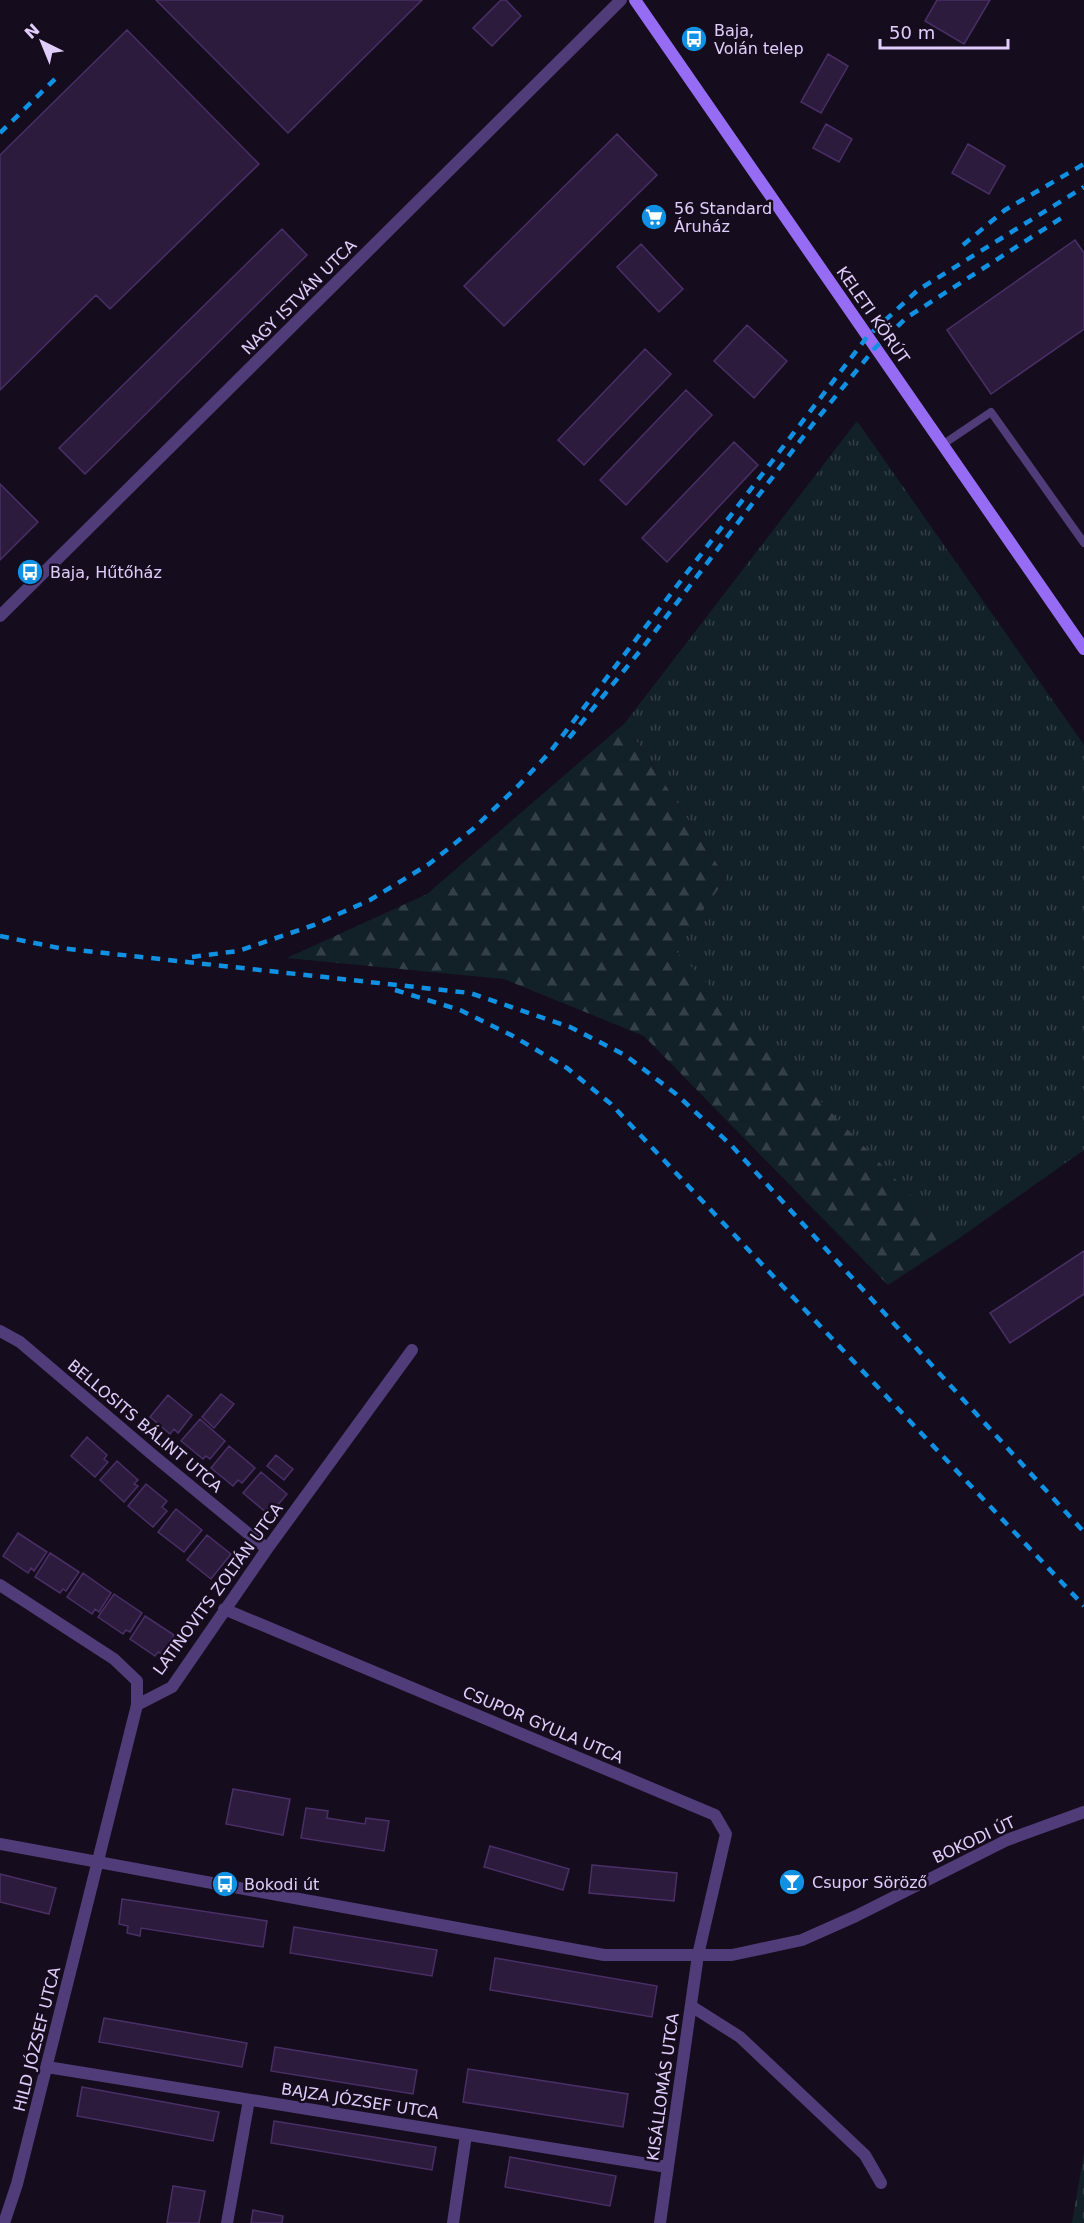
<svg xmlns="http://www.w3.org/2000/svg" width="1084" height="2223" viewBox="0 0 1084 2223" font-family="'DejaVu Sans',sans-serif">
	<defs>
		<pattern id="grass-tufts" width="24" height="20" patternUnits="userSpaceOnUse" patternTransform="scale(1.5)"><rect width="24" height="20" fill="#112127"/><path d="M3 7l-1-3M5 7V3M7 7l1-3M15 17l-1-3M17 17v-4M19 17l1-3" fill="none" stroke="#334047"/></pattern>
		<pattern id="forest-firs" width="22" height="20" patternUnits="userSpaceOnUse" patternTransform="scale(1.5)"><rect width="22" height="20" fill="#112127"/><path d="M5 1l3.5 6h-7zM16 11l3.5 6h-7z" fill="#334047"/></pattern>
		<pattern id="cemetery-stones" width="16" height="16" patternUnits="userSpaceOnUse" patternTransform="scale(1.5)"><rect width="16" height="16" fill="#112127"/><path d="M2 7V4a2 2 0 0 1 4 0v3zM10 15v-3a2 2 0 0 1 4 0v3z" fill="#334047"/></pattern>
	</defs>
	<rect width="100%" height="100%" fill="#150d1d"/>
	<path fill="url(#grass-tufts)" d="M 857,421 L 1084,745 L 1084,1150 L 955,1241 L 674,950 L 726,878 L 625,723 Z"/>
	<path fill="url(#forest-firs)" d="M 625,723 L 726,878 L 675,950 L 955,1241 L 888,1285 L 644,1036 L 504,979 L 287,958 L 427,894 Z"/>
	<path fill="url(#cemetery-stones)" d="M 1084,2153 L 1084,2223 L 1072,2223 Z"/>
	<path fill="#2c1b3d" stroke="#4a2f67" stroke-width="1.5" d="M 156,0 L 422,0 L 288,133 Z
		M 501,0 L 506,0 L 521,16 L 492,46 L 473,28 Z
		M 937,0 L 990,0 L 964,44 L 925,21 Z
		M 127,30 L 259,164 L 110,309 L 96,295 L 0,390 L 0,155 Z
		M 828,54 L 848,66 L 821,113 L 801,102 Z
		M 826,124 L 852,139 L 839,162 L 813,148 Z
		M 617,134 L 657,175 L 504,326 L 464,286 Z
		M 968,144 L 1005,166 L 989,194 L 952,173 Z
		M 282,229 L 307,255 L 85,474 L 59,448 Z
		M 1075,240 L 1084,253 L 1084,329 L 991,394 L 947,330 Z
		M 641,244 L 683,289 L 659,312 L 617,267 Z
		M 747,325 L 787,361 L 754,398 L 714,361 Z
		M 645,349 L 671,374 L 584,465 L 558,440 Z
		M 686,390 L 712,415 L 626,505 L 600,480 Z
		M 734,442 L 758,465 L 667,562 L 642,538 Z
		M 0,484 L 38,522 L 0,560 Z
		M 1084,1251 L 1084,1294 L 1010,1343 L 990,1313 Z
		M 221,1394 L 234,1404 L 214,1428 L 202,1417 Z
		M 168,1395 L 192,1415 L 178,1433 L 174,1429 L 170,1434 L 150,1417 Z
		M 200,1419 L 225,1441 L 210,1459 L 206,1456 L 203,1459 L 181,1441 Z
		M 87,1437 L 107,1455 L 104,1459 L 108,1462 L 95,1477 L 71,1456 Z
		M 229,1446 L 255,1468 L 242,1483 L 238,1480 L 233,1486 L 211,1468 Z
		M 276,1455 L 293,1469 L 284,1480 L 267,1466 Z
		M 117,1461 L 138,1480 L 134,1484 L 138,1486 L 124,1502 L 100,1480 Z
		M 261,1472 L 287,1494 L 269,1515 L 243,1493 Z
		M 146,1484 L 167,1501 L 162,1507 L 167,1511 L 153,1527 L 128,1506 Z
		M 176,1509 L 202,1530 L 184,1552 L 158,1532 Z
		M 18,1533 L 47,1552 L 34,1571 L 31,1568 L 28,1573 L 3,1556 Z
		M 207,1535 L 231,1554 L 211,1579 L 187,1560 Z
		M 50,1553 L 79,1572 L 66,1591 L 63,1589 L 60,1593 L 35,1577 Z
		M 83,1573 L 111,1593 L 99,1612 L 95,1609 L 92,1614 L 67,1597 Z
		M 114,1594 L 142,1613 L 130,1632 L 126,1630 L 123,1634 L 98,1617 Z
		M 145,1616 L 174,1635 L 162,1654 L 158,1652 L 155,1656 L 130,1639 Z
		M 233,1789 L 290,1799 L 283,1835 L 226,1824 Z
		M 306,1808 L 328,1811 L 327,1818 L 365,1824 L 366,1818 L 389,1821 L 384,1851 L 301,1838 Z
		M 490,1846 L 569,1869 L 563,1890 L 484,1867 Z
		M 592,1865 L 677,1873 L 674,1901 L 589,1893 Z
		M 0,1874 L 56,1888 L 49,1914 L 0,1902 Z
		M 122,1899 L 267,1921 L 263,1947 L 141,1928 L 140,1936 L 127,1933 L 128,1926 L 119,1924 Z
		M 294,1927 L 437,1950 L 432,1976 L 290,1953 Z
		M 495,1958 L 657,1986 L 652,2017 L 490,1990 Z
		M 104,2018 L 247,2043 L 242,2067 L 99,2042 Z
		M 275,2047 L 417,2070 L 413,2094 L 271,2071 Z
		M 468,2069 L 628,2094 L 623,2127 L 463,2102 Z
		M 82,2087 L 219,2112 L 213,2141 L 77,2116 Z
		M 274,2121 L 436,2147 L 432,2170 L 271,2143 Z
		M 510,2157 L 616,2176 L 610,2206 L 505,2187 Z
		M 173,2186 L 205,2191 L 199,2223 L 167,2223 Z
		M 253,2210 L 283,2216 L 282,2223 L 251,2223 Z"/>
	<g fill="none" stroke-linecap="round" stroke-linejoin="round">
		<path stroke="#503c79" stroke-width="8" d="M 942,445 L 991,412 L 1084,543"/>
		<path stroke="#503c79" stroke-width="12" d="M 0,616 L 621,0
			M 0,1331 L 20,1342 L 154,1456 L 267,1549
			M 0,1585 L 114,1659 L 137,1681 L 137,1705
			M 224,1609 L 715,1815 L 726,1834 L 698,1955 L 660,2223
			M 0,1844 L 604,1955 L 732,1955 L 802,1940 L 856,1916 L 1007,1840 L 1084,1812
			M 691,2006 L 740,2037 L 865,2155 L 881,2183
			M 47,2067 L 667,2167
			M 4,2223 L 17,2184 L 137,1705 L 172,1687 L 267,1549 L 412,1350
			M 227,2223 L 249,2100
			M 453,2223 L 466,2135"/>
		<path stroke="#976cf4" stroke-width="12" d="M 635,0 L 1084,649"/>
		<path stroke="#1191e4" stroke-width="4.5" stroke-dasharray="9 8" stroke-linecap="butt" d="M 0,133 L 55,79
			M 963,245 L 1005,210 L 1084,164
			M 569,738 L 644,646 L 813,424 L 875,348 L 906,318 L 1066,215
			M 0,936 L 59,948 L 470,993 L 570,1027 L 625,1055 L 676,1094 L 731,1145 L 1084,1532
			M 192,957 L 238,951 L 314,925 L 370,900 L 429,864 L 473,829 L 519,785 L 550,752 L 867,337 L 918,290 L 1084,187
			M 395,990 L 460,1010 L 513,1036 L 567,1068 L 611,1104 L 1084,1606"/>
	</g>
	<defs>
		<g id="bus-disc" transform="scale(1.35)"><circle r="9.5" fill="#1191e4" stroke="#150d1d"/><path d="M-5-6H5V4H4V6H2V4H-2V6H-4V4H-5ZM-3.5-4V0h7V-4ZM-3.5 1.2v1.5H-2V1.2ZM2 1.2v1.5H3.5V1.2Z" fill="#fff"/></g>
		<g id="supermarket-disc" transform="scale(1.35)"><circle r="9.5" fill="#1191e4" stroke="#150d1d"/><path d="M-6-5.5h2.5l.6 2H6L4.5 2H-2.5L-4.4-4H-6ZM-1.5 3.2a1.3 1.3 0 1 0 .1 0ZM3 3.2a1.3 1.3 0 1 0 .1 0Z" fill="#fff"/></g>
		<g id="bar-disc" transform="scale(1.35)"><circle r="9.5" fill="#1191e4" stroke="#150d1d"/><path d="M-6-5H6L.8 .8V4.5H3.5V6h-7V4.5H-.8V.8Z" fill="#fff"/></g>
	</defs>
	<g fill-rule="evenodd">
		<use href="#bus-disc" x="694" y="39"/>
		<use href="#supermarket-disc" x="654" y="217"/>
		<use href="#bus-disc" x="30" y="572"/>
		<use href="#bar-disc" x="792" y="1882"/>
		<use href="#bus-disc" x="225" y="1884"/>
	</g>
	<g text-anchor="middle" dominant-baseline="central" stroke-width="5" stroke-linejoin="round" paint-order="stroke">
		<g font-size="16" fill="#e0cdfb" stroke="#150d1d" text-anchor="start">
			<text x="714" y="30">Baja,<tspan x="714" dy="18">Volán telep</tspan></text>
			<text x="674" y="208">56 Standard<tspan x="674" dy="18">Áruház</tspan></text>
			<text x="50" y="572">Baja, Hűtőház</text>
			<text x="812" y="1882">Csupor Söröző</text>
			<text x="244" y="1884">Bokodi út</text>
		</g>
		<g font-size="16" fill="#e0cdfb" stroke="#150d1d">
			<text transform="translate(299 297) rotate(-45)">NAGY ISTVÁN UTCA</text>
			<text transform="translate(873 315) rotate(55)">KELETI KÖRÚT</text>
			<text transform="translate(145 1426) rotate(40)">BELLOSITS BÁLINT UTCA</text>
			<text transform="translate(218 1589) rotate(-54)">LATINOVITS ZOLTÁN UTCA</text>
			<text transform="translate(543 1725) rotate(23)">CSUPOR GYULA UTCA</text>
			<text transform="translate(974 1840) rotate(-25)">BOKODI ÚT</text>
			<text transform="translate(37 2039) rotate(-76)">HILD JÓZSEF UTCA</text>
			<text transform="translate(663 2087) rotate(-82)">KISÁLLOMÁS UTCA</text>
			<text transform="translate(360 2101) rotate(9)">BAJZA JÓZSEF UTCA</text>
		</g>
	</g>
	<g transform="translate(42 42) rotate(317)" stroke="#150d1d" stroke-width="4.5" paint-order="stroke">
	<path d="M0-4.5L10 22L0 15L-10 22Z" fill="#e0cdfb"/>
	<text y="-9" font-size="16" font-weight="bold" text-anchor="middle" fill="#e0cdfb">N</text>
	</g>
	<path d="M880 39v9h128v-9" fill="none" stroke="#e0cdfb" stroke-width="3"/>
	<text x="889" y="39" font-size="18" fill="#e0cdfb" stroke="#150d1d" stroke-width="4.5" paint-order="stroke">50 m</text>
</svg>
